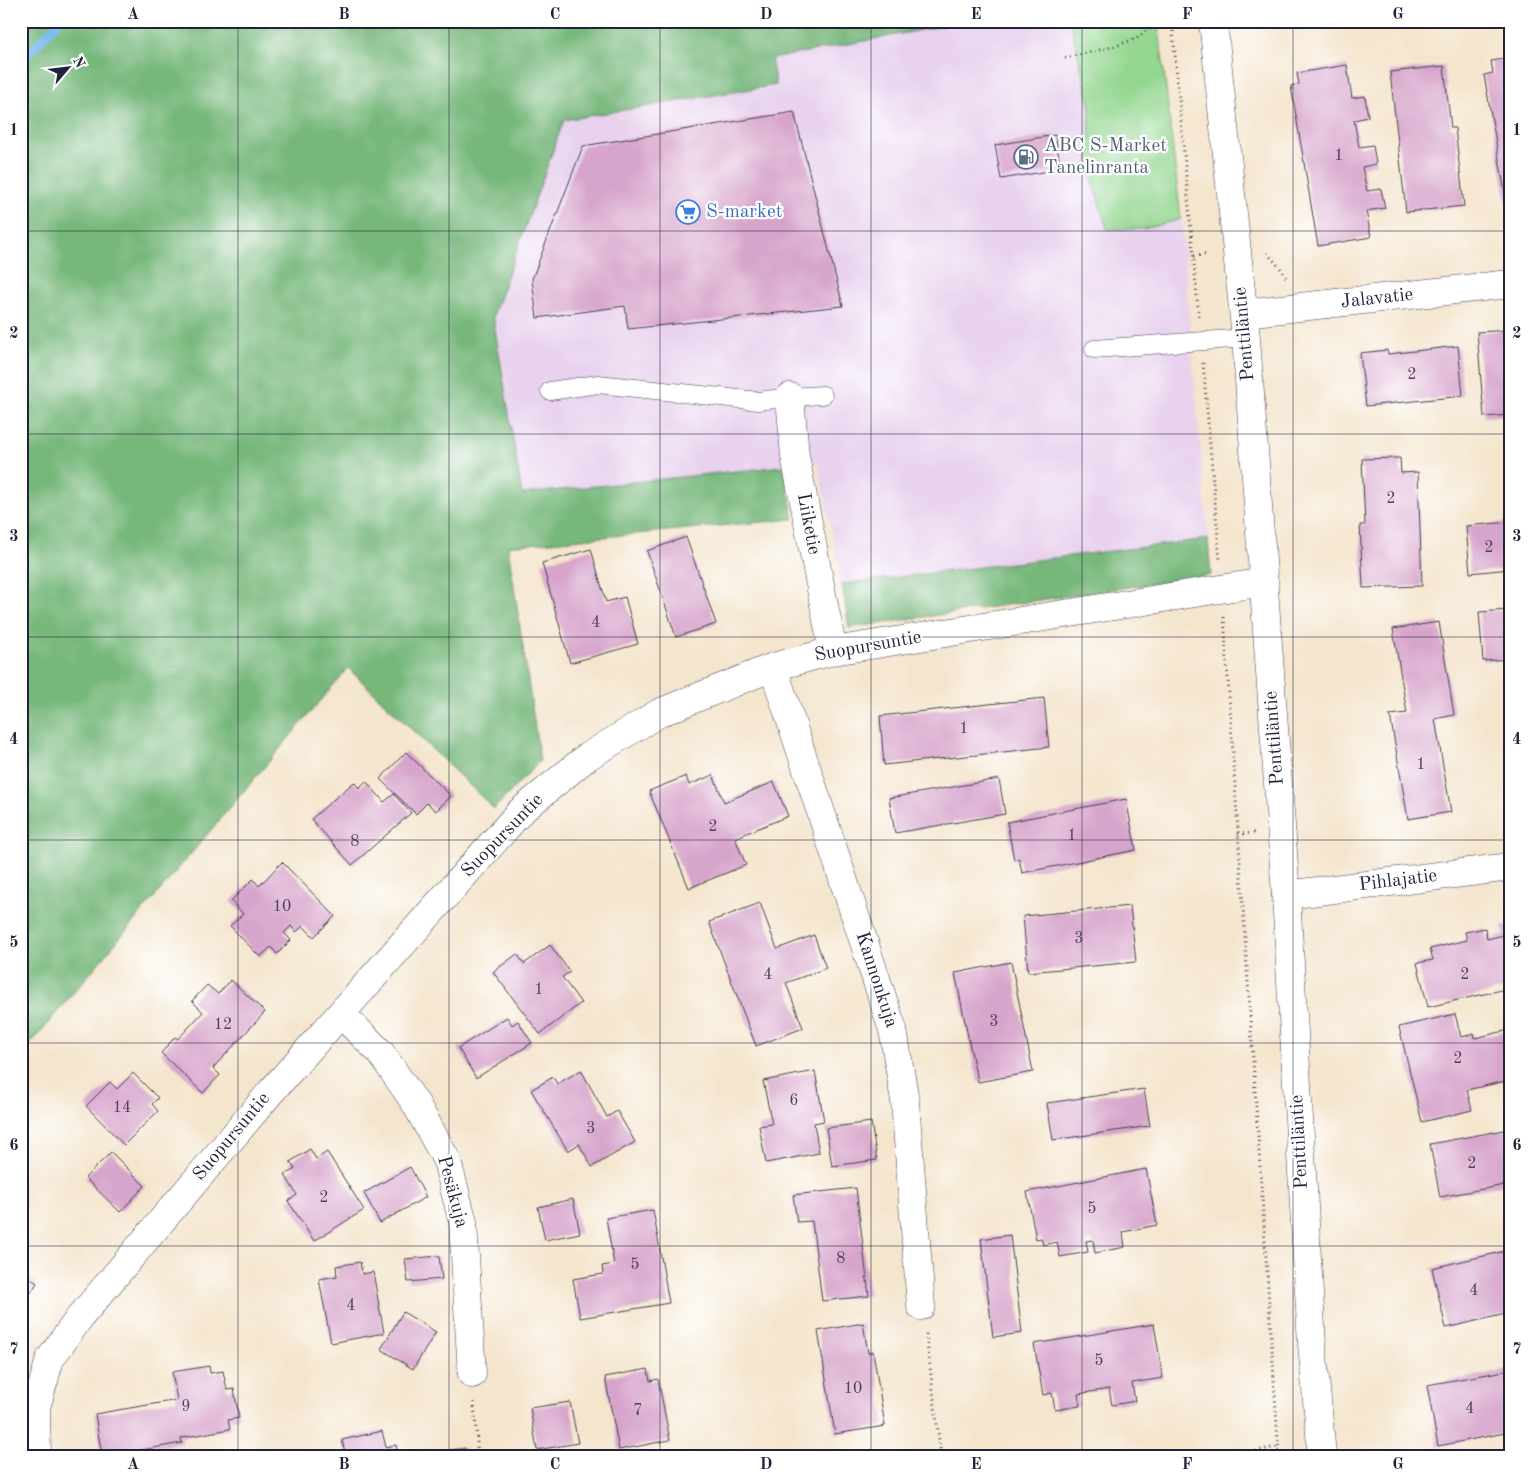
<svg xmlns="http://www.w3.org/2000/svg" width="1531" height="1477" viewBox="0 0 1531 1477" font-family="'Old Standard TT',serif">
	<rect width="100%" height="100%" fill="#fff"/>
	<filter id="ink" filterUnits="userSpaceOnUse"><feTurbulence type="fractalNoise" baseFrequency=".02" numOctaves="2"/><feDisplacementMap in="SourceGraphic" scale="10" xChannelSelector="R" yChannelSelector="G"/><feConvolveMatrix kernelMatrix="1 2 1 2 8 2 1 2 1" color-interpolation-filters="sRGB"/></filter>
	<filter id="wash" filterUnits="userSpaceOnUse"><feTurbulence type="fractalNoise" baseFrequency=".0096" numOctaves="4" result="noise"/><feDisplacementMap in="SourceGraphic" scale="20" xChannelSelector="R" yChannelSelector="G"/><feGaussianBlur stdDeviation="1.12" result="paint"/><feColorMatrix in="noise" values="0 0 0 0 0 0 0 0 0 0 0 0 0 0 0 0 0 1.4 0 .05"/><feComposite in="paint" operator="in"/></filter>
	<g filter="url(#wash)">
		<rect width="100%" height="100%" fill="#f4e5cd"/>
		<path fill="#e8d2ee" d="M 968,21 L 1070,21 L 1090,104 L 1089,166 L 1144,229 L 1181,219 L 1208,539 L 842,584 L 818,463 L 522,494 L 493,316 L 564,120 L 776,85 L 771,59 Z"/>
		<path fill="#93d68f" stroke="#5a7c65" d="M 1070,21 L 1157,21 L 1160,37 L 1181,219 L 1144,229 L 1107,229 L 1089,166 L 1090,104 Z"/>
		<path fill="#76b77a" stroke="#4c6c5a" d="M 21,21 L 968,21 L 771,59 L 776,85 L 564,120 L 493,316 L 522,494 L 783,466 L 794,519 L 508,546 L 540,761 L 494,809 L 348,668 L 21,1055 Z
			M 1208,539 L 1211,575 L 849,628 L 842,584 Z"/>
		<g fill="none" stroke-linecap="round" stroke-linejoin="round">
			<path stroke="#74b8ea" stroke-width="9" d="M 21,62 L 59,21"/>
		</g>
		<g id="blocks">
			<path fill="#d7a4cb" d="M 1510,58 L 1510,215 L 1509,215 L 1484,75 L 1493,73 L 1491,61 Z
				M 1347,65 L 1352,98 L 1365,96 L 1368,117 L 1354,120 L 1359,147 L 1373,145 L 1376,164 L 1362,167 L 1367,191 L 1381,189 L 1385,208 L 1366,211 L 1371,237 L 1318,246 L 1291,86 L 1299,84 L 1297,73 Z
				M 1444,66 L 1451,128 L 1455,128 L 1464,206 L 1406,212 L 1390,72 Z
				M 794,112 L 843,306 L 628,329 L 625,306 L 537,318 L 532,279 L 583,146 Z
				M 1055,135 L 1061,169 L 1001,179 L 995,145 Z
				M 1510,330 L 1510,415 L 1484,417 L 1477,332 Z
				M 1458,346 L 1463,396 L 1366,406 L 1360,353 L 1387,350 L 1388,354 Z
				M 1400,458 L 1401,473 L 1418,472 L 1422,586 L 1363,588 L 1360,525 L 1365,525 L 1362,459 Z
				M 1510,522 L 1510,569 L 1470,573 L 1466,526 Z
				M 686,537 L 716,624 L 676,637 L 647,551 Z
				M 591,549 L 606,602 L 625,597 L 638,644 L 570,663 L 542,563 Z
				M 1510,610 L 1510,659 L 1483,661 L 1479,612 Z
				M 1439,622 L 1454,715 L 1435,719 L 1451,812 L 1408,819 L 1390,715 L 1407,713 L 1393,629 Z
				M 1044,698 L 1049,747 L 884,765 L 880,716 Z
				M 406,752 L 451,796 L 436,811 L 427,803 L 416,814 L 380,779 Z
				M 713,775 L 724,802 L 774,782 L 788,816 L 735,838 L 746,865 L 689,888 L 649,791 L 686,776 L 689,785 Z
				M 999,779 L 1005,814 L 895,833 L 889,798 Z
				M 366,781 L 384,802 L 394,794 L 411,813 L 352,865 L 311,819 L 354,782 L 359,788 Z
				M 1126,799 L 1136,850 L 1022,873 L 1019,858 L 1014,860 L 1007,822 Z
				M 282,862 L 335,916 L 314,937 L 303,926 L 296,932 L 291,926 L 284,933 L 291,940 L 277,954 L 271,947 L 260,957 L 230,926 L 243,914 L 231,901 L 253,879 L 259,886 Z
				M 760,903 L 777,949 L 814,935 L 826,968 L 786,983 L 803,1028 L 756,1046 L 709,922 Z
				M 1130,906 L 1136,962 L 1028,972 L 1023,916 Z
				M 1510,924 L 1510,988 L 1428,1007 L 1417,963 L 1433,960 L 1430,949 L 1467,940 L 1465,932 L 1485,928 L 1487,939 L 1504,935 L 1502,926 Z
				M 550,945 L 570,972 L 562,977 L 581,1003 L 540,1034 L 493,972 L 517,954 L 524,964 Z
				M 1011,962 L 1033,1072 L 978,1082 L 976,1071 L 975,1071 L 955,973 Z
				M 231,980 L 265,1012 L 213,1068 L 220,1075 L 203,1093 L 161,1053 L 175,1037 L 178,1039 L 203,1012 L 192,1001 L 207,985 L 218,994 Z
				M 1455,1014 L 1461,1037 L 1474,1034 L 1475,1038 L 1509,1030 L 1510,1080 L 1467,1090 L 1472,1110 L 1422,1122 L 1399,1027 Z
				M 507,1017 L 512,1025 L 518,1021 L 532,1043 L 476,1078 L 458,1048 Z
				M 581,1070 L 607,1117 L 617,1111 L 635,1142 L 592,1167 L 579,1144 L 568,1151 L 531,1090 L 553,1077 L 557,1084 Z
				M 815,1071 L 824,1121 L 814,1123 L 819,1153 L 766,1163 L 759,1126 L 772,1124 L 763,1081 Z
				M 133,1073 L 158,1098 L 152,1104 L 158,1111 L 124,1145 L 86,1106 L 110,1082 L 117,1089 Z
				M 1144,1089 L 1150,1126 L 1053,1140 L 1047,1103 Z
				M 871,1122 L 877,1160 L 832,1166 L 826,1128 Z
				M 1510,1129 L 1510,1184 L 1440,1197 L 1430,1144 Z
				M 310,1149 L 316,1159 L 327,1152 L 364,1210 L 314,1241 L 288,1201 L 297,1195 L 285,1175 L 295,1169 L 290,1162 Z
				M 111,1152 L 145,1186 L 120,1212 L 85,1178 Z
				M 410,1167 L 426,1197 L 380,1223 L 364,1193 Z
				M 1146,1169 L 1157,1225 L 1123,1232 L 1125,1247 L 1095,1253 L 1093,1240 L 1086,1241 L 1088,1252 L 1060,1257 L 1057,1242 L 1043,1245 L 1041,1238 L 1036,1239 L 1027,1192 Z
				M 856,1188 L 869,1296 L 822,1301 L 812,1221 L 797,1222 L 793,1195 Z
				M 573,1199 L 580,1233 L 545,1240 L 538,1207 Z
				M 653,1210 L 669,1303 L 580,1318 L 573,1279 L 603,1274 L 602,1266 L 614,1264 L 606,1218 Z
				M 1010,1235 L 1022,1333 L 993,1337 L 981,1239 Z
				M 1510,1250 L 1510,1313 L 1446,1328 L 1432,1268 Z
				M 439,1256 L 442,1279 L 408,1282 L 405,1259 Z
				M 360,1262 L 362,1274 L 373,1272 L 384,1333 L 331,1343 L 319,1279 L 337,1276 L 336,1266 Z
				M 21,1272 L 37,1283 L 21,1307 Z
				M 403,1312 L 436,1332 L 413,1369 L 381,1349 Z
				M 863,1323 L 868,1353 L 873,1351 L 885,1426 L 835,1434 L 818,1331 Z
				M 1154,1324 L 1163,1378 L 1132,1383 L 1135,1401 L 1112,1405 L 1109,1389 L 1078,1394 L 1080,1406 L 1055,1410 L 1052,1393 L 1043,1395 L 1034,1344 Z
				M 209,1366 L 210,1373 L 223,1371 L 227,1390 L 234,1389 L 239,1418 L 228,1420 L 230,1429 L 181,1438 L 182,1443 L 118,1454 L 119,1456 L 102,1456 L 95,1414 L 177,1400 L 172,1372 Z
				M 648,1369 L 650,1381 L 658,1379 L 670,1440 L 619,1450 L 605,1377 Z
				M 1510,1370 L 1510,1432 L 1438,1446 L 1427,1385 Z
				M 570,1402 L 578,1443 L 537,1450 L 530,1408 Z
				M 382,1431 L 386,1447 L 396,1445 L 398,1456 L 346,1456 L 342,1440 Z
				M 465,1448 L 466,1456 L 427,1456 L 427,1453 Z"/>
		</g>
	</g>
	<g filter="url(#ink)">
		<use href="#blocks" fill-opacity="0" stroke="#423f51" stroke-width="1"/>
		<g fill="none" stroke-linecap="round" stroke-linejoin="round">
			<g stroke="#423f51" stroke-width="19">
				<path id="lane" d="M 1094,349 L 1246,338
					M 550,391 L 598,384 L 758,401 L 790,397 L 823,395"/>
			</g>
			<g stroke="#423f51" stroke-width="29">
				<path id="street" d="M 1244,313 L 1510,284
					M 790,397 L 795,456 L 833,651
					M 773,667 L 893,1030 L 905,1101 L 921,1306
					M 1286,895 L 1510,867
					M 341,1014 L 380,1052 L 416,1104 L 447,1161 L 463,1222 L 472,1374
					M 37,1456 L 36,1408 L 50,1359 L 80,1317 L 269,1094 L 521,811 L 587,757 L 659,713 L 773,667 L 833,651 L 1264,582"/>
			</g>
			<g stroke="#423f51" stroke-width="29">
				<path id="secondary" d="M 1213,21 L 1246,338 L 1286,895 L 1312,1344 L 1322,1456"/>
			</g>
			<path stroke="#423f51" stroke-width="3" stroke-dasharray="1 4" stroke-linecap="butt" d="M 1172,21 L 1199,319
				M 1065,58 L 1116,46 L 1137,38 L 1160,21
				M 1267,253 L 1282,270 L 1287,280
				M 1194,256 L 1208,254
				M 1203,363 L 1220,561
				M 1224,617 L 1279,1456
				M 1238,834 L 1254,833
				M 926,1334 L 941,1456
				M 474,1402 L 478,1456
				M 1231,1456 L 1277,1447"/>
			<use href="#lane" stroke="#fff" stroke-width="18"/>
			<use href="#street" stroke="#fff" stroke-width="28"/>
			<use href="#secondary" stroke="#fff" stroke-width="28"/>
		</g>
	</g>
	<path fill="none" stroke="#22223b" stroke-width="1" stroke-opacity="0.55" d="M 238,21 L 238,1456M 449,21 L 449,1456M 660,21 L 660,1456M 871,21 L 871,1456M 1082,21 L 1082,1456M 1293,21 L 1293,1456M 21,231 L 1510,231M 21,434 L 1510,434M 21,637 L 1510,637M 21,840 L 1510,840M 21,1043 L 1510,1043M 21,1246 L 1510,1246"/>
	<defs>
		<g id="fuel-ring" transform="scale(1.25)"><circle r="9.5" fill="#fff" stroke="#5c6f8a" stroke-width="1.5"/><path d="M-5.5-6h7V0h2V4h1.3V-2.5L3-4.5l.8-.8L6-3V5H2.5V1h-1V6h-7ZM-4.2-4.7v3.2H.2V-4.7Z" fill="#5c6f8a"/></g>
		<g id="supermarket-ring" transform="scale(1.25)"><circle r="9.5" fill="#fff" stroke="#3f7fe0" stroke-width="1.5"/><path d="M-6-5.5h2.5l.6 2H6L4.5 2H-2.5L-4.4-4H-6ZM-1.5 3.2a1.3 1.3 0 1 0 .1 0ZM3 3.2a1.3 1.3 0 1 0 .1 0Z" fill="#3f7fe0"/></g>
	</defs>
	<g fill-rule="evenodd">
		<use href="#fuel-ring" x="1026" y="157"/>
		<use href="#supermarket-ring" x="688" y="212"/>
	</g>
	<g text-anchor="middle" dominant-baseline="central" stroke-width="4.5" stroke-linejoin="round" paint-order="stroke">
		<g font-size="16" fill="#4f425f">
			<text x="1339" y="156">1</text>
			<text x="1412" y="375">2</text>
			<text x="1391" y="499">2</text>
			<text x="1489" y="548">2</text>
			<text x="596" y="623">4</text>
			<text x="964" y="729">1</text>
			<text x="1421" y="765">1</text>
			<text x="713" y="827">2</text>
			<text x="1072" y="836">1</text>
			<text x="355" y="842">8</text>
			<text x="282" y="907">10</text>
			<text x="1079" y="939">3</text>
			<text x="768" y="975">4</text>
			<text x="1465" y="975">2</text>
			<text x="539" y="990">1</text>
			<text x="994" y="1022">3</text>
			<text x="223" y="1025">12</text>
			<text x="1458" y="1059">2</text>
			<text x="794" y="1101">6</text>
			<text x="122" y="1108">14</text>
			<text x="591" y="1129">3</text>
			<text x="1472" y="1164">2</text>
			<text x="324" y="1198">2</text>
			<text x="1092" y="1209">5</text>
			<text x="841" y="1259">8</text>
			<text x="635" y="1265">5</text>
			<text x="1474" y="1291">4</text>
			<text x="351" y="1306">4</text>
			<text x="1099" y="1361">5</text>
			<text x="853" y="1389">10</text>
			<text x="186" y="1407">9</text>
			<text x="1470" y="1409">4</text>
			<text x="638" y="1411">7</text>
		</g>
		<g font-size="19" fill="#4e5e75" stroke="#fff" text-anchor="start">
			<text x="1044" y="146">ABC S-Market<tspan x="1044" dy="22">Tanelinranta</tspan></text>
		</g>
		<g font-size="19" fill="#366cbe" stroke="#fff" text-anchor="start">
			<text x="706" y="212">S-market</text>
		</g>
		<g font-size="19" fill="#22223b" stroke="#fff">
			<text transform="translate(1377 299) rotate(-6)">Jalavatie</text>
			<text transform="translate(1245 334) rotate(-95)">Penttiläntie</text>
			<text transform="translate(808 524) rotate(79)">Liiketie</text>
			<text transform="translate(868 647) rotate(-10)">Suopursuntie</text>
			<text transform="translate(1275 738) rotate(-94)">Penttiläntie</text>
			<text transform="translate(503 836) rotate(-46)">Suopursuntie</text>
			<text transform="translate(1398 881) rotate(-7)">Pihlajatie</text>
			<text transform="translate(876 980) rotate(72)">Kannonkuja</text>
			<text transform="translate(232 1137) rotate(-50)">Suopursuntie</text>
			<text transform="translate(1300 1142) rotate(-93)">Penttiläntie</text>
			<text transform="translate(452 1192) rotate(75)">Pesäkuja</text>
		</g>
	</g>
	<rect width="1531" height="1477" fill="none" stroke="#fff" stroke-width="55"/>
	<g transform="translate(68 68) rotate(62)" stroke="#ffffff" stroke-width="4" paint-order="stroke">
	<path d="M0-4L9 19L0 12L-9 19Z" fill="#22223b"/>
	<text y="-8" font-size="14" font-weight="bold" text-anchor="middle" fill="#22223b">N</text>
	</g>
	<rect x="28" y="28" width="1476" height="1422" fill="none" stroke="#22223b" stroke-width="2"/>
	<g font-size="16" text-anchor="middle" font-weight="bold" fill="#22223b">
		<text x="133" y="19">A</text>
		<text x="344" y="19">B</text>
		<text x="555" y="19">C</text>
		<text x="766" y="19">D</text>
		<text x="976" y="19">E</text>
		<text x="1187" y="19">F</text>
		<text x="1398" y="19">G</text>
		<text x="14" y="135">1</text>
		<text x="1517" y="135">1</text>
		<text x="14" y="338">2</text>
		<text x="1517" y="338">2</text>
		<text x="14" y="541">3</text>
		<text x="1517" y="541">3</text>
		<text x="14" y="744">4</text>
		<text x="1517" y="744">4</text>
		<text x="14" y="947">5</text>
		<text x="1517" y="947">5</text>
		<text x="14" y="1150">6</text>
		<text x="1517" y="1150">6</text>
		<text x="14" y="1354">7</text>
		<text x="1517" y="1354">7</text>
		<text x="133" y="1469">A</text>
		<text x="344" y="1469">B</text>
		<text x="555" y="1469">C</text>
		<text x="766" y="1469">D</text>
		<text x="976" y="1469">E</text>
		<text x="1187" y="1469">F</text>
		<text x="1398" y="1469">G</text>
	</g>
</svg>
